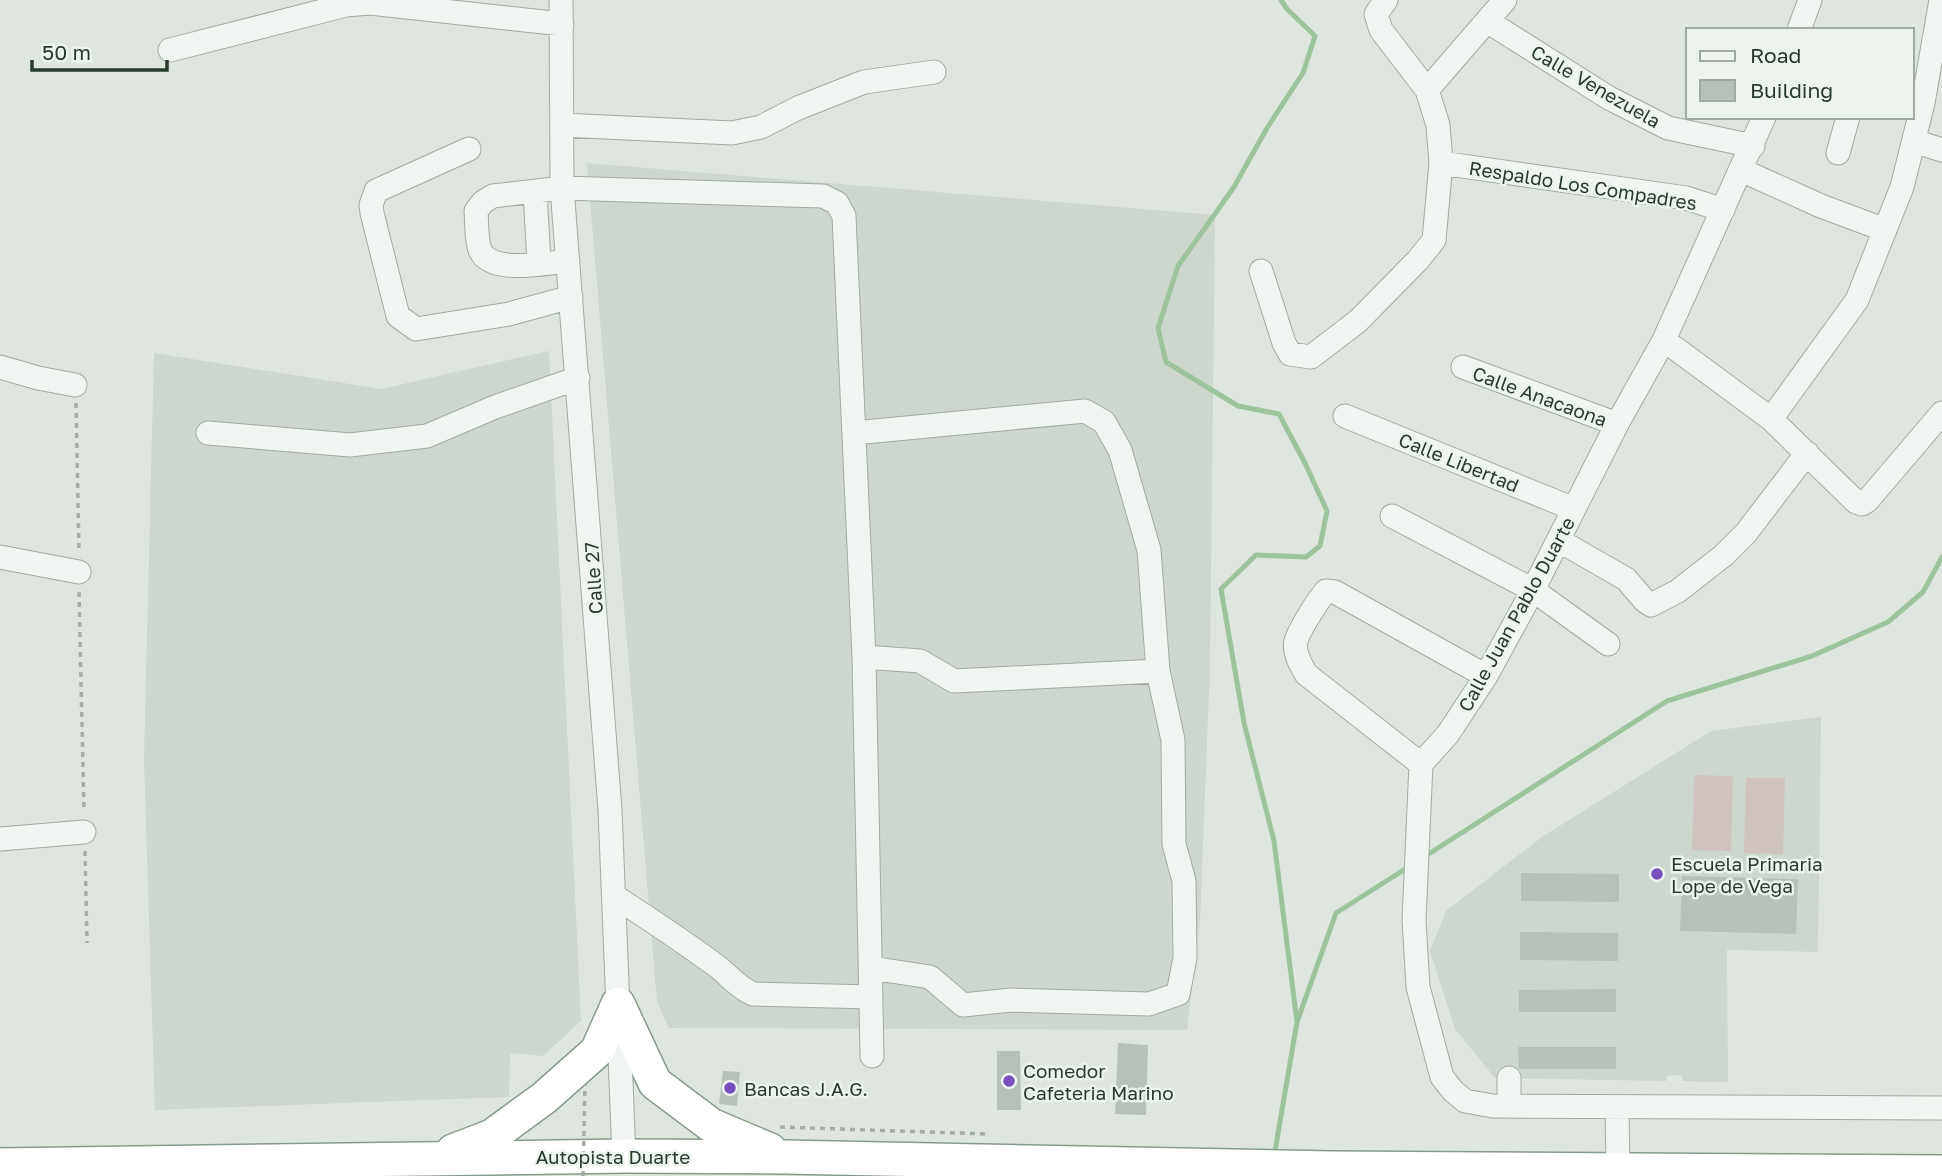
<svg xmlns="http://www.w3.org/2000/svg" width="1942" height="1176" viewBox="0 0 1942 1176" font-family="'Golos Text',sans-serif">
	<rect width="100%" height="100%" fill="#dee6df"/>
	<path fill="#cdd7ce" d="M 587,163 L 1215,215 L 1210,666 L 1200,920 L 1187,1030 L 669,1028 L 657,1002 Z
		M 549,351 L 581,1021 L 543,1056 L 510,1053 L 509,1097 L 155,1110 L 144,759 L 154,353 L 381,389 Z
		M 1821,717 L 1818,952 L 1727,950 L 1728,1082 L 1682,1081 L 1682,1076 L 1674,1075 L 1667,1076 L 1666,1081 L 1495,1078 L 1455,1029 L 1430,951 L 1446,911 L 1542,837 L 1711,731 Z"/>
	<path fill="#cfc4c0" d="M 1694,775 L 1733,776 L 1731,851 L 1692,850 Z
		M 1746,778 L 1785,778 L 1783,854 L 1744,853 Z"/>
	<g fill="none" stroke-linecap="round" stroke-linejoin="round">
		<path stroke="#9dc39e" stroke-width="5" d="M 1281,0 L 1287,9 L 1315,36 L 1303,73 L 1267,128 L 1234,187 L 1178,266 L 1158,328 L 1166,362 L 1238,406 L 1279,414 L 1305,463 L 1327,511 L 1320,546 L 1306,557 L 1256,555 L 1221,589 L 1244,723 L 1274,841 L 1297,1022
			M 1424,857 L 1667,701 L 1812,656 L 1888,622 L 1923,592 L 1942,557
			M 1274,1157 L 1297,1022 L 1336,913 L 1410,866"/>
	</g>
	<path fill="#b6c2b8" d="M 1521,873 L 1619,874 L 1619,902 L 1521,901 Z
		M 1682,876 L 1798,879 L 1796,934 L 1680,931 Z
		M 1520,932 L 1618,933 L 1618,961 L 1520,960 Z
		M 1616,989 L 1616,1012 L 1519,1012 L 1519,990 Z
		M 1118,1043 L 1148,1045 L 1146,1115 L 1115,1114 Z
		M 1518,1047 L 1616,1047 L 1616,1069 L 1519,1069 Z
		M 997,1051 L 1020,1051 L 1021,1110 L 997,1110 Z
		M 723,1071 L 740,1072 L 737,1106 L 719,1104 Z"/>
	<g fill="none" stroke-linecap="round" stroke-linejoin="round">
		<g stroke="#a0aca2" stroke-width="25">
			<path id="minor" d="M 561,0 L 562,188 L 610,810 L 624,1156
				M 1487,21 L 1609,98 L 1668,128 L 1753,146
				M 1799,30 L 1810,0
				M 170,50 L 346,5 L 370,3 L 562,24
				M 1427,90 L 1505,0
				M 1764,117 L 1664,340 L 1617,424 L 1533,590 L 1486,676 L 1448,734 L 1421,764 L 1414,920 L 1418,987 L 1442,1077 L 1453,1091 L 1465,1101 L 1493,1106 L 1942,1108
				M 562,125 L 732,133 L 761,127 L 798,108 L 864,82 L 934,72
				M 1914,141 L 1942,150
				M 469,149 L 376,191 L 371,205 L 372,213 L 398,316 L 416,329 L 509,314 L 571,297
				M 1838,153 L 1848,117
				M 1441,163 L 1686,198 L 1723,210
				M 1741,170 L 1821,206 L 1885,230
				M 535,192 L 539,263
				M 568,261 C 545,263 491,275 480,250 C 476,239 477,223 476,211 L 483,202 L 493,196 L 562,188 L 823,196 L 837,203 L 844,216 L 864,657 L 872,1056
				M 1261,271 L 1284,343 L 1290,354 L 1311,357 L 1358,321 L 1418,260 L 1434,240 L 1441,163 L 1438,125 L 1427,90 L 1381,30 L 1376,14 L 1386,0
				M 1664,340 L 1771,419 L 1856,502 L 1862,504 L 1867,501 L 1942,413
				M 0,367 L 38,378 L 75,385
				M 1463,367 L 1617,424
				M 1345,416 L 1574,509
				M 1771,419 L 1857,300 L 1902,187 L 1923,103 L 1941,0
				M 208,433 L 350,445 L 427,436 L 495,407 L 578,378
				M 854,433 L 1085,411 L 1104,422 L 1120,450 L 1149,550 L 1158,671 L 1173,740 L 1174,844 L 1184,881 L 1185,958 L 1178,994 L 1149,1004 L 1011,1000 L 963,1005 L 930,977 L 871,968
				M 1392,516 L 1533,590 L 1608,644
				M 1558,540 L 1626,579 L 1645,601 L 1651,605 L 1678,591 L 1724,555 L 1746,533 L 1807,453
				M 0,557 L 79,572
				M 864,657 L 920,661 L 954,681 L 1158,671
				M 1421,764 L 1306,674 C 1301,665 1293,652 1296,641 C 1299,630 1318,600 1326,591 L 1335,592 L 1486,676
				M 0,839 L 84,832
				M 614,896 C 648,918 681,940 714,964 C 728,974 737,987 753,994 L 871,997
				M 1509,1106 L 1509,1078
				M 1617,1107 L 1618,1170"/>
		</g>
		<g stroke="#879b8a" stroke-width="36">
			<path id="highway" d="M 618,1004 L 655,1083 L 711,1125 L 770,1150
				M 453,1151 L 492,1136 L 544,1098 L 597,1051 L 618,1004
				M 0,1165 L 624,1156 L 785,1157 L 1331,1168 L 1942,1172"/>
		</g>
		<path stroke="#a4aea6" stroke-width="3.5" stroke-dasharray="5 5" stroke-linecap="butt" d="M 76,403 L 79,553
			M 79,592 L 84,812
			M 85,851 L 87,943
			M 780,1127 L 986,1134"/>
		<use href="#minor" stroke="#f0f5f1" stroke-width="23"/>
		<use href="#highway" stroke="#fff" stroke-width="33"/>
		<path stroke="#a4aea6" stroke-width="3.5" stroke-dasharray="5 5" stroke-linecap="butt" d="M 583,1176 L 585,1085"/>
	</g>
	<g fill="#7950bf" stroke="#edf4ee" stroke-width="2.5">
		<circle cx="1657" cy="874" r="7"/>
		<circle cx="1009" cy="1081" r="7"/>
		<circle cx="730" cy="1088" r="7"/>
	</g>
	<g text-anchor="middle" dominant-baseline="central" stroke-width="5" stroke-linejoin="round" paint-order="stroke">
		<g font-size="19" fill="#293b2c" stroke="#edf4ee">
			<text transform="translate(1596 86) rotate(30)">Calle Venezuela</text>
			<text transform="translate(1583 185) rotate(9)">Respaldo Los Compadres</text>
			<text transform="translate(1540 396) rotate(20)">Calle Anacaona</text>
			<text transform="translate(1459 462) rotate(22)">Calle Libertad</text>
			<text transform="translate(593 578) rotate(-94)">Calle 27</text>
			<text transform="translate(1516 614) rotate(-61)">Calle Juan Pablo Duarte</text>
			<text x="613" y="1156">Autopista Duarte</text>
		</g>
		<g font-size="19" fill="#293b2c" stroke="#edf4ee" text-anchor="start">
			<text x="1671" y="863">Escuela Primaria<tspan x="1671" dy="22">Lope de Vega</tspan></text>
			<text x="1023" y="1070">Comedor<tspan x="1023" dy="22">Cafeteria Marino</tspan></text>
			<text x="744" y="1088">Bancas J.A.G.</text>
		</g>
	</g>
	<rect x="1686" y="28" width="228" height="91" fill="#edf4ee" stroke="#9faaa0" stroke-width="2"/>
	<rect x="1700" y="51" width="35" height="10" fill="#f0f5f1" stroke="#9faaa0" stroke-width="2"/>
	<text x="1750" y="63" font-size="21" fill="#293b2c">Road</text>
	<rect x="1700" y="80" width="35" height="21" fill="#b6c2b8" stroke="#9faaa0" stroke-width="2"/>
	<text x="1750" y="98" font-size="21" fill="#293b2c">Building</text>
	<path d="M32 60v10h135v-10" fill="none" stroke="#293b2c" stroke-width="3.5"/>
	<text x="42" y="60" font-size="21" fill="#293b2c" stroke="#edf4ee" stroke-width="5" paint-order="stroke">50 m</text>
</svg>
